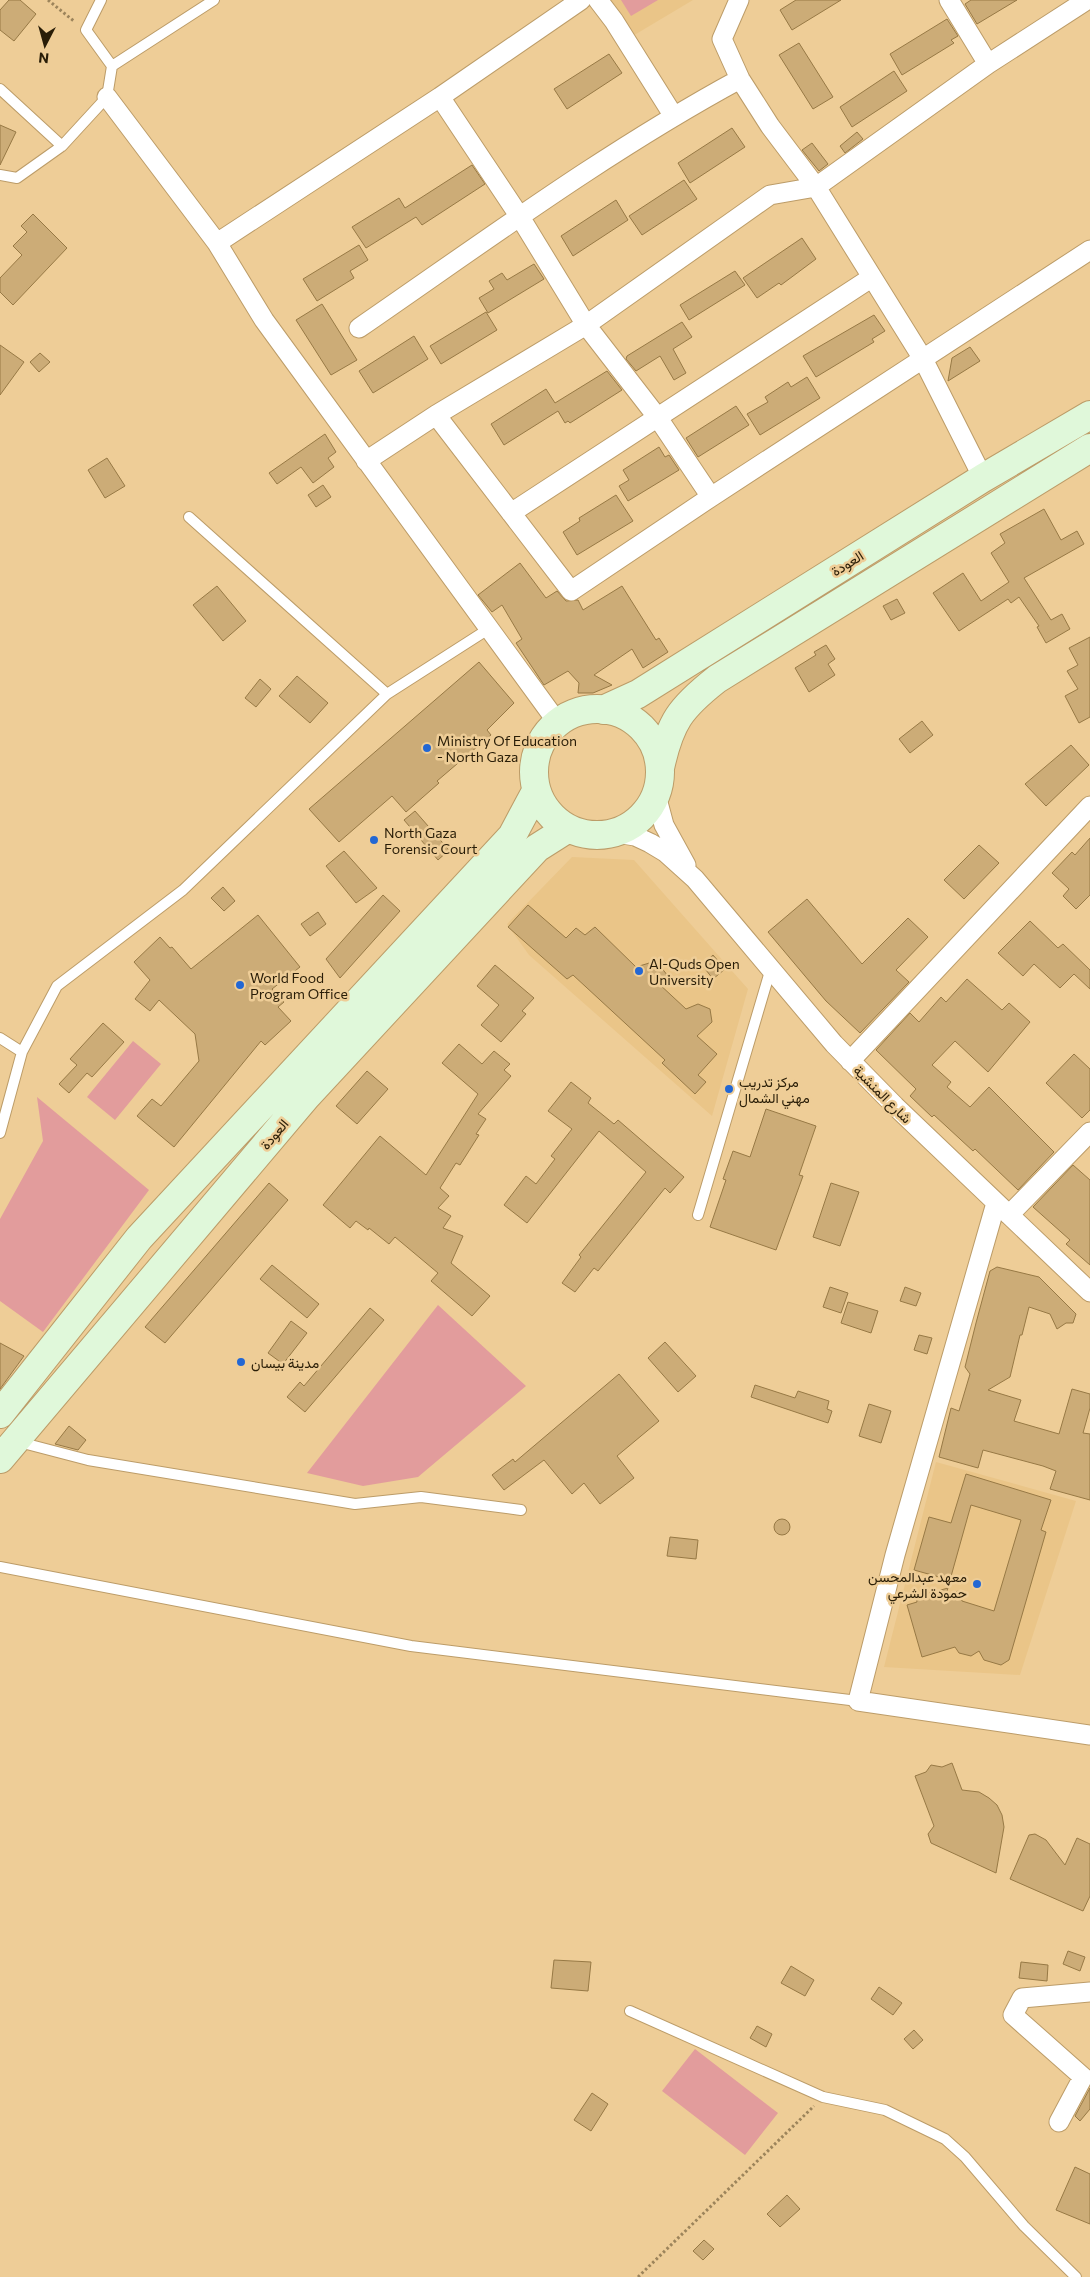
<svg xmlns="http://www.w3.org/2000/svg" width="1090" height="2277" viewBox="0 0 1090 2277" font-family="Commissioner,Vazirmatn,sans-serif">
	<rect width="100%" height="100%" fill="#eecd97"/>
	<path fill="#eac588" d="M 605,0 L 693,0 L 631,37 Z
		M 572,857 L 634,860 L 748,989 L 712,1116 L 529,955 L 507,924 Z
		M 936,1462 L 1076,1501 L 1020,1675 L 884,1667 Z"/>
	<path fill="#e29c9c" d="M 621,0 L 658,0 L 631,16 Z
		M 133,1041 L 161,1064 L 115,1120 L 87,1097 Z
		M 37,1097 L 149,1190 L 43,1332 L 0,1301 L 0,1219 L 43,1141 Z
		M 438,1305 L 526,1386 L 418,1477 L 363,1486 L 307,1473 Z
		M 695,2049 L 778,2113 L 745,2155 L 662,2091 Z"/>
	<path fill="#ccac77" stroke="#977945" d="M 9,0 L 20,0 L 36,14 L 14,41 L 0,30 L 0,10 Z
		M 796,0 L 841,0 L 792,30 L 780,10 Z
		M 971,0 L 1017,0 L 977,24 L 965,4 Z
		M 947,19 L 958,36 L 951,40 L 954,43 L 902,75 L 890,54 Z
		M 799,43 L 833,97 L 813,109 L 779,55 Z
		M 609,54 L 622,73 L 567,109 L 554,89 Z
		M 894,71 L 907,91 L 852,127 L 840,107 Z
		M 0,125 L 16,132 L 0,165 Z
		M 732,128 L 745,147 L 690,183 L 678,163 Z
		M 857,132 L 863,139 L 845,153 L 840,146 Z
		M 812,143 L 828,164 L 819,171 L 802,150 Z
		M 472,165 L 485,184 L 422,225 L 416,217 L 366,248 L 352,227 L 399,198 L 405,208 Z
		M 684,180 L 697,199 L 642,235 L 629,216 Z
		M 616,200 L 628,220 L 573,256 L 561,236 Z
		M 33,214 L 67,248 L 13,305 L 0,292 L 0,278 L 22,255 L 13,246 L 27,232 L 21,226 Z
		M 802,238 L 816,259 L 781,285 L 779,283 L 757,298 L 743,278 Z
		M 359,245 L 368,260 L 350,271 L 354,278 L 317,301 L 303,279 Z
		M 534,264 L 544,279 L 488,313 L 479,298 L 494,289 L 489,281 L 502,273 L 507,280 Z
		M 735,271 L 745,285 L 689,320 L 680,305 Z
		M 322,304 L 357,360 L 331,375 L 296,320 Z
		M 486,312 L 497,330 L 441,364 L 430,346 Z
		M 874,315 L 885,331 L 872,339 L 874,342 L 816,377 L 803,356 Z
		M 682,322 L 692,337 L 673,349 L 686,373 L 674,380 L 660,356 L 636,371 L 626,359 L 627,356 Z
		M 414,336 L 428,359 L 373,393 L 359,371 Z
		M 0,345 L 24,362 L 0,395 Z
		M 970,347 L 980,361 L 948,381 L 952,358 Z
		M 40,353 L 50,362 L 39,372 L 30,362 Z
		M 607,371 L 622,390 L 570,423 L 568,421 L 565,423 L 558,411 L 504,445 L 491,424 L 546,389 L 555,403 Z
		M 807,377 L 820,398 L 760,435 L 747,414 L 768,402 L 765,397 L 788,382 L 791,387 Z
		M 736,406 L 749,425 L 698,457 L 686,438 Z
		M 325,434 L 336,452 L 328,458 L 334,467 L 313,483 L 301,467 L 277,484 L 269,473 Z
		M 659,447 L 665,457 L 669,455 L 679,470 L 628,501 L 619,486 L 629,480 L 623,470 Z
		M 107,458 L 125,486 L 105,498 L 88,470 Z
		M 323,485 L 331,497 L 316,507 L 308,495 Z
		M 616,495 L 633,521 L 577,555 L 563,532 L 580,521 L 579,518 Z
		M 1044,509 L 1061,540 L 1077,531 L 1084,544 L 1024,578 L 1051,620 L 1062,614 L 1070,629 L 1046,643 L 1037,627 L 1039,626 L 1019,597 L 1011,603 L 1008,599 L 959,631 L 933,593 L 963,573 L 981,601 L 1009,582 L 991,553 L 1005,543 L 1000,534 Z
		M 520,563 L 546,598 L 557,591 L 566,601 L 578,600 L 583,610 L 622,586 L 656,640 L 659,638 L 668,652 L 643,668 L 632,649 L 594,675 L 612,685 L 593,693 L 578,693 L 579,683 L 568,671 L 544,685 L 516,643 L 522,639 L 502,605 L 492,612 L 478,595 Z
		M 217,586 L 246,621 L 223,641 L 193,605 Z
		M 897,599 L 905,613 L 891,620 L 883,606 Z
		M 1090,637 L 1090,717 L 1079,723 L 1065,696 L 1078,689 L 1067,671 L 1078,665 L 1069,648 Z
		M 826,645 L 835,659 L 828,664 L 835,675 L 809,692 L 795,668 L 816,655 L 814,652 Z
		M 479,662 L 514,703 L 487,730 L 491,735 L 437,781 L 439,783 L 406,812 L 392,796 L 339,842 L 309,809 Z
		M 297,676 L 328,703 L 310,723 L 279,696 Z
		M 260,679 L 271,689 L 256,707 L 245,698 Z
		M 922,721 L 933,735 L 910,753 L 899,739 Z
		M 1071,745 L 1089,765 L 1046,806 L 1025,784 Z
		M 415,811 L 449,850 L 438,860 L 404,820 Z
		M 1090,838 L 1090,895 L 1076,909 L 1063,896 L 1069,889 L 1052,873 L 1072,852 L 1075,855 Z
		M 979,845 L 999,863 L 964,899 L 944,880 Z
		M 344,851 L 377,888 L 356,903 L 326,866 Z
		M 223,887 L 235,901 L 224,911 L 211,898 Z
		M 383,895 L 400,911 L 340,978 L 326,959 Z
		M 807,899 L 862,964 L 908,918 L 928,937 L 896,970 L 909,982 L 860,1033 L 826,1001 L 768,932 Z
		M 528,905 L 566,938 L 576,928 L 585,935 L 595,927 L 636,967 L 656,961 L 668,976 L 658,983 L 686,1009 L 698,1004 L 710,1009 L 712,1022 L 697,1036 L 717,1054 L 698,1075 L 706,1082 L 695,1094 L 662,1063 L 665,1060 L 573,975 L 567,979 L 508,927 Z
		M 318,912 L 326,924 L 310,936 L 301,924 Z
		M 258,915 L 300,967 L 272,989 L 284,1002 L 278,1007 L 291,1021 L 265,1045 L 261,1041 L 174,1147 L 137,1116 L 152,1099 L 161,1106 L 199,1061 L 195,1034 L 159,1000 L 150,1011 L 135,999 L 150,980 L 134,962 L 160,937 L 170,948 L 172,947 L 191,969 Z
		M 1030,921 L 1058,948 L 1063,944 L 1090,970 L 1090,989 L 1074,974 L 1060,988 L 1034,964 L 1023,976 L 998,953 Z
		M 713,955 L 725,969 L 713,979 L 702,965 Z
		M 495,965 L 534,998 L 522,1011 L 526,1014 L 501,1042 L 481,1025 L 499,1005 L 477,986 Z
		M 967,979 L 1002,1010 L 1009,1003 L 1030,1022 L 988,1072 L 955,1041 L 932,1065 L 951,1082 L 947,1087 L 970,1107 L 989,1087 L 1054,1152 L 1018,1190 L 975,1149 L 973,1151 L 934,1115 L 932,1117 L 910,1096 L 916,1089 L 876,1050 L 910,1013 L 919,1022 L 941,997 L 946,1002 Z
		M 103,1023 L 124,1042 L 92,1077 L 87,1073 L 69,1093 L 59,1084 L 77,1065 L 70,1059 Z
		M 459,1044 L 482,1064 L 494,1051 L 510,1064 L 504,1070 L 511,1076 L 478,1114 L 486,1119 L 476,1134 L 479,1135 L 460,1165 L 456,1163 L 440,1188 L 449,1196 L 438,1208 L 451,1216 L 443,1228 L 463,1236 L 451,1263 L 490,1296 L 472,1316 L 431,1281 L 438,1273 L 395,1237 L 389,1244 L 369,1228 L 368,1230 L 356,1221 L 350,1228 L 323,1205 L 380,1136 L 426,1175 L 478,1094 L 442,1063 Z
		M 1074,1054 L 1090,1069 L 1090,1110 L 1082,1118 L 1046,1083 Z
		M 367,1071 L 388,1089 L 357,1124 L 336,1106 Z
		M 571,1082 L 591,1098 L 588,1103 L 614,1124 L 618,1120 L 684,1177 L 670,1193 L 665,1188 L 598,1271 L 594,1268 L 575,1292 L 562,1283 L 581,1257 L 579,1255 L 646,1172 L 599,1131 L 527,1223 L 504,1205 L 526,1176 L 536,1184 L 555,1159 L 551,1156 L 572,1129 L 548,1111 Z
		M 766,1109 L 816,1126 L 799,1175 L 803,1176 L 776,1250 L 710,1227 L 726,1180 L 723,1179 L 733,1151 L 750,1157 Z
		M 1073,1165 L 1090,1180 L 1090,1265 L 1066,1244 L 1070,1240 L 1033,1207 Z
		M 269,1183 L 288,1200 L 165,1343 L 145,1327 Z
		M 831,1183 L 859,1192 L 840,1246 L 813,1237 Z
		M 272,1265 L 319,1304 L 307,1318 L 260,1279 Z
		M 997,1267 L 1039,1277 L 1076,1314 L 1073,1323 L 1066,1323 L 1057,1329 L 1050,1314 L 1029,1307 L 1022,1335 L 1020,1335 L 1010,1377 L 988,1390 L 1021,1400 L 1014,1421 L 1059,1434 L 1072,1389 L 1090,1394 L 1090,1408 L 1083,1433 L 1090,1434 L 1090,1500 L 1050,1489 L 1056,1471 L 1043,1466 L 983,1450 L 978,1468 L 939,1457 L 951,1408 L 959,1411 L 970,1374 L 965,1367 L 976,1323 L 990,1271 Z
		M 830,1287 L 848,1293 L 841,1313 L 823,1307 Z
		M 905,1287 L 921,1293 L 916,1306 L 900,1301 Z
		M 848,1302 L 878,1311 L 871,1333 L 841,1323 Z
		M 370,1308 L 384,1320 L 305,1412 L 287,1397 L 300,1382 L 304,1386 Z
		M 291,1321 L 307,1333 L 283,1364 L 268,1353 Z
		M 919,1335 L 932,1338 L 927,1354 L 914,1350 Z
		M 665,1342 L 696,1376 L 678,1392 L 648,1358 Z
		M 0,1343 L 24,1356 L 0,1389 Z
		M 619,1374 L 659,1421 L 617,1456 L 634,1478 L 600,1504 L 584,1483 L 572,1494 L 544,1460 L 504,1490 L 492,1475 L 513,1459 L 515,1462 Z
		M 755,1385 L 795,1398 L 798,1391 L 829,1401 L 827,1409 L 832,1411 L 828,1423 L 751,1397 Z
		M 869,1404 L 891,1411 L 881,1443 L 859,1436 Z
		M 69,1426 L 86,1440 L 78,1450 L 55,1444 Z
		M 966,1474 L 1051,1500 L 1041,1530 L 1046,1532 L 1009,1660 L 1001,1665 L 984,1660 L 979,1651 L 971,1656 L 959,1653 L 955,1647 L 922,1657 L 907,1605 L 917,1602 L 916,1597 L 948,1588 L 946,1594 L 959,1591 L 962,1601 L 994,1611 L 1021,1520 L 971,1505 L 950,1580 L 914,1570 L 929,1517 L 951,1523 Z
		M774 1527a8 8 0 1 1 16 0a8 8 0 1 1-16 0Z
		M 670,1537 L 698,1540 L 696,1559 L 667,1556 Z
		M 952,1763 L 962,1790 L 979,1792 L 989,1798 L 997,1805 L 1002,1815 L 1004,1827 L 996,1873 L 931,1843 L 928,1834 L 934,1826 L 915,1776 L 926,1772 L 931,1765 L 942,1767 Z
		M 1035,1834 L 1046,1840 L 1065,1865 L 1077,1838 L 1090,1844 L 1090,1896 L 1083,1911 L 1010,1879 L 1029,1835 Z
		M 1068,1951 L 1085,1957 L 1080,1971 L 1063,1964 Z
		M 554,1960 L 591,1962 L 588,1991 L 551,1988 Z
		M 1021,1962 L 1048,1965 L 1047,1981 L 1019,1978 Z
		M 791,1966 L 814,1980 L 805,1996 L 781,1983 Z
		M 879,1987 L 902,2003 L 893,2015 L 871,1999 Z
		M 757,2026 L 772,2034 L 766,2047 L 750,2038 Z
		M 914,2030 L 923,2040 L 913,2049 L 904,2039 Z
		M 1090,2088 L 1090,2109 L 1080,2121 L 1075,2116 Z
		M 592,2093 L 608,2104 L 591,2131 L 574,2120 Z
		M 1075,2167 L 1090,2174 L 1090,2224 L 1056,2210 Z
		M 787,2195 L 800,2209 L 780,2227 L 767,2214 Z
		M 704,2240 L 714,2249 L 703,2260 L 693,2251 Z"/>
	<g fill="none" stroke-linecap="round" stroke-linejoin="round">
		<g stroke="#bc9c68" stroke-width="12">
			<path id="service" d="M 101,0 L 86,30 L 112,66
				M 0,89 L 62,146
				M 0,175 L 17,178 L 62,146 L 107,97 L 112,66 L 214,0
				M 189,517 L 387,694
				M 0,1038 L 22,1052
				M 0,1133 L 22,1052 L 57,986 L 183,890 L 387,694 L 490,628
				M 698,1215 L 771,968
				M 19,1442 L 88,1460 L 355,1504 L 421,1497 L 521,1510
				M 0,1567 L 411,1646 L 858,1701
				M 630,2011 L 823,2097 L 885,2110 L 945,2139 L 965,2157 L 1024,2226 L 1076,2277"/>
		</g>
		<g stroke="#bc9c68" stroke-width="21">
			<path id="minor" d="M 598,0 L 614,21 L 673,115
				M 739,0 L 722,39 L 740,79 L 770,126 L 816,187 L 923,359 L 983,478
				M 949,0 L 988,64
				M 107,97 L 217,243 L 264,320 L 558,723
				M 440,97 L 520,217 L 586,325 L 658,418 L 711,497
				M 217,243 L 440,97 L 581,0
				M 359,328 C 484,242 607,151 740,79
				M 436,415 L 571,591 L 711,497 L 1090,250
				M 366,461 L 436,415 L 586,325 L 770,195 L 816,187 L 988,64 L 1087,0
				M 511,513 L 871,278
				M 656,795 L 664,825 L 686,865
				M 616,833 L 635,836 L 650,843 L 665,852 L 695,879 L 834,1044 L 895,1106 L 1090,1292
				M 850,1061 L 1090,806
				M 996,1203 L 895,1555 L 858,1701 L 1090,1735
				M 1009,1215 L 1090,1132
				M 1059,2122 L 1083,2077 L 1013,2015 L 1022,1998 L 1090,1992"/>
		</g>
		<g stroke="#bc9c68" stroke-width="30">
			<path id="secondary" d="M534 772a63 63 0 1 1 126 0a63 63 0 1 1-126 0Z
				M 603,710 L 638,694 L 983,478 L 1090,415
				M 660,768 C 670,722 680,708 717,679 L 1090,448
				M 0,1414 L 139,1238 L 512,836 L 536,791
				M 0,1459 L 306,1097 L 537,848 L 567,829"/>
		</g>
		<path stroke="#9c845b" stroke-width="3" stroke-dasharray="2.5 2.5" stroke-linecap="butt" d="M 48,0 L 75,22
			M 638,2277 L 814,2106"/>
		<use href="#service" stroke="#fff" stroke-width="10"/>
		<use href="#minor" stroke="#fff" stroke-width="19"/>
		<use href="#secondary" stroke="#e0f8da" stroke-width="28"/>
	</g>
	<g fill="#2367d3" stroke="#eecd97" stroke-width="2">
		<circle cx="427" cy="748" r="5"/>
		<circle cx="374" cy="840" r="5"/>
		<circle cx="639" cy="971" r="5"/>
		<circle cx="240" cy="985" r="5"/>
		<circle cx="729" cy="1089" r="5"/>
		<circle cx="241" cy="1362" r="5"/>
		<circle cx="977" cy="1584" r="5"/>
	</g>
	<g text-anchor="middle" dominant-baseline="central" stroke-width="5" stroke-linejoin="round" paint-order="stroke">
		<g font-size="14" fill="#291d07" stroke="#eecd97">
			<text transform="translate(847 563) rotate(-32)">العودة</text>
			<text transform="translate(883 1094) rotate(45)">شارع المنشية</text>
			<text transform="translate(274 1134) rotate(-50)">العودة</text>
		</g>
		<g font-size="14" fill="#291d07" stroke="#eecd97" text-anchor="start">
			<text x="437" y="740">Ministry Of Education<tspan x="437" dy="16">- North Gaza</tspan></text>
			<text x="384" y="832">North Gaza<tspan x="384" dy="16">Forensic Court</tspan></text>
			<text x="649" y="963">Al-Quds Open<tspan x="649" dy="16">University</tspan></text>
			<text x="250" y="977">World Food<tspan x="250" dy="16">Program Office</tspan></text>
			<text x="739" y="1081">مركز تدريب<tspan x="739" dy="16">مهني الشمال</tspan></text>
			<text x="251" y="1362">مدينة بيسان</text>
			<text x="967" y="1576" text-anchor="end">معهد عبدالمحسن<tspan x="967" dy="16">حمودة الشرعي</tspan></text>
		</g>
	</g>
	<g transform="translate(45 45) rotate(186)" stroke="#eecd97" stroke-width="4" paint-order="stroke">
	<path d="M0-4L9 19L0 12L-9 19Z" fill="#291d07"/>
	<text y="-8" font-size="14" font-weight="bold" text-anchor="middle" fill="#291d07">N</text>
	</g>
</svg>
